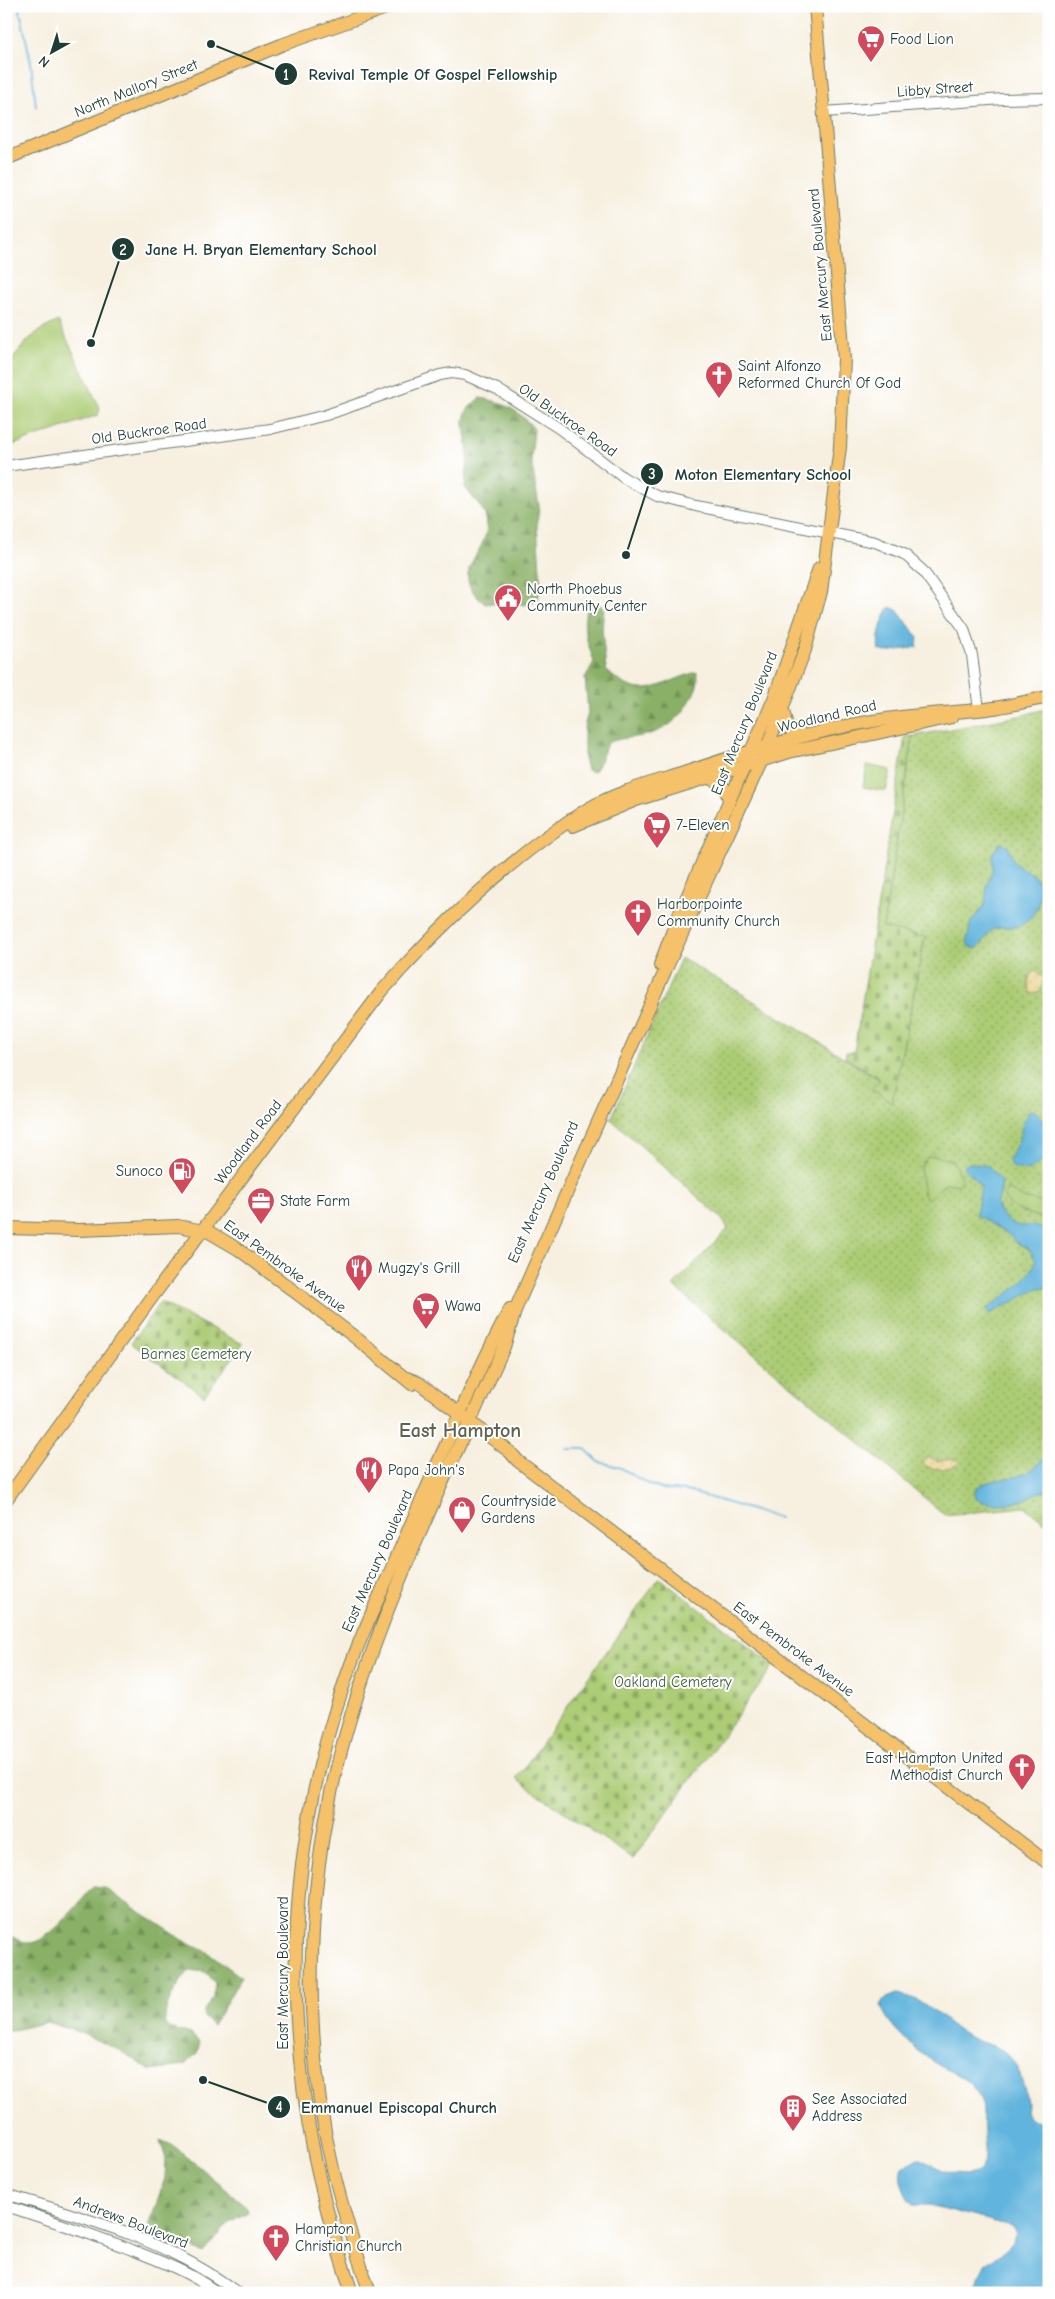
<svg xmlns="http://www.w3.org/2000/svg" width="1055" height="2299" viewBox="0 0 1055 2299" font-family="'Comic Neue',sans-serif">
	<defs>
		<pattern id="grass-dots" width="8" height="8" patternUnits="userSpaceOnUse" patternTransform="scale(1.25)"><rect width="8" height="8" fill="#accc75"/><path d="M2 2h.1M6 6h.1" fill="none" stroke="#8ba761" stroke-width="1.8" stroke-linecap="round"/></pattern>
		<pattern id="forest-firs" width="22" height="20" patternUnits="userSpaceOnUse" patternTransform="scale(1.25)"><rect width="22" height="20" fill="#89b066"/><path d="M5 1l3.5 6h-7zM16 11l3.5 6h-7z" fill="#6f9055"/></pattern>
		<pattern id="sand-dots" width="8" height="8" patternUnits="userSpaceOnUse" patternTransform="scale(1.25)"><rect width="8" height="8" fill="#eeda9e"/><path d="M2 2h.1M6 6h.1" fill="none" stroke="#ccbc89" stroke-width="1.8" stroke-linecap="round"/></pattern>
		<pattern id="cemetery-stones" width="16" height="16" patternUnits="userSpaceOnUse" patternTransform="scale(1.25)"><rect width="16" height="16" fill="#accc75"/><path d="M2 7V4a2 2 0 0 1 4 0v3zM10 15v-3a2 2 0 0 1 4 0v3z" fill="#8ba761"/></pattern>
	</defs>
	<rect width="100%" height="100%" fill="#fff"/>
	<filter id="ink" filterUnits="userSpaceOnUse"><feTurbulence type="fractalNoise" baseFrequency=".02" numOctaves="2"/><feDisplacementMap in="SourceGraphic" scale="10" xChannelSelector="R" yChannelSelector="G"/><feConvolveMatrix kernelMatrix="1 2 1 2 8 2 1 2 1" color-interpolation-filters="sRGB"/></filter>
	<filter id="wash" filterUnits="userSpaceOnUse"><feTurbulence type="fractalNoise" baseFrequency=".0096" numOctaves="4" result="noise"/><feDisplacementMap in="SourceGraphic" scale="20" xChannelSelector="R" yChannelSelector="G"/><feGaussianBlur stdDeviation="1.12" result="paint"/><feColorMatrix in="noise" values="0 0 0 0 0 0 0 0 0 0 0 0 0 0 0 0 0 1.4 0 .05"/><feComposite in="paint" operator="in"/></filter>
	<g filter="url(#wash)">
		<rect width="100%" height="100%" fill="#f7f0e0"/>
		<path fill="url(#grass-dots)" stroke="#668454" d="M 1049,708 L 1049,1525 L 1025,1507 L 945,1515 L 673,1286 L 728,1229 L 722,1219 L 611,1119 L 681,958 L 739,992 L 880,1080 L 871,1089 L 892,1102 L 925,937 L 883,928 L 913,736 L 1019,716 Z"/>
		<path fill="url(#forest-firs)" stroke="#54764d" d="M 480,398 C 502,401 520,411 534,429 L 531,459 L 539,506 L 537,525 L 541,586 L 538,599 L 526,605 L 504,602 L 485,604 C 441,568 497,553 485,515 C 482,506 470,495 465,487 C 465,477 468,466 468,455 C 467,429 454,416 480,398 Z
			M 598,604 L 604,608 L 602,629 L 606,670 C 643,705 657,683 697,672 C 700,683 695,691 690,701 C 680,720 663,732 641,736 C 629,738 619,738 607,743 L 598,767 L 592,772 L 587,770 L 584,759 L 584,728 L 588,712 L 585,678 L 594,662 C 588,642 579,625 589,605 Z
			M 93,1887 L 104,1888 L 183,1940 L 205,1950 L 241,1977 L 213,2026 L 204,2018 L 204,2010 L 213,1998 L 215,1983 L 206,1972 L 190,1970 C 178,1984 164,2003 165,2023 L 170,2028 L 191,2034 L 200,2043 L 197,2053 L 187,2063 L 166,2069 L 151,2071 L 119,2050 L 69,2028 L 47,2022 L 6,2032 L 6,1935 C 14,1936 21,1943 28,1943 C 48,1945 81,1900 93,1887 Z
			M 160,2140 L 174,2146 L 247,2207 L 248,2213 L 229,2223 L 204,2253 L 148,2229 L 165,2178 L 166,2159 Z"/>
		<path fill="url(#sand-dots)" stroke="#868c69" d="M 1035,970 L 1044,979 L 1040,991 L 1032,995 C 1027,988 1027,975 1035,970 Z
			M 927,1457 L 939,1461 L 955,1459 L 959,1464 C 949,1469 930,1472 923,1463 Z"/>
		<path fill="url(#cemetery-stones)" stroke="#668454" d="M 913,736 L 883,928 L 925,937 L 892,1102 L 871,1089 L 880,1079 L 845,1057 L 846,1052 L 854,1052 L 905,737 Z
			M 160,1302 L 243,1344 L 204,1396 L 131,1343 Z
			M 659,1578 L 774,1665 L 633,1859 L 516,1779 Z"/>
		<path fill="#accc75" stroke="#668454" d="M 58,321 L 100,408 L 98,415 L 7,447 L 6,371 L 17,353 L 27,341 L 39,331 Z
			M 867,765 L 891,770 L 886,791 L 863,787 Z
			M 935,1156 L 953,1161 L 962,1180 L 959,1185 L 946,1183 L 928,1199 L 924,1196 L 920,1168 L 927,1157 Z
			M 1007,1189 L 1026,1199 L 1049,1204 L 1049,1222 C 1034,1213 1014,1214 1004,1198 Z"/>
		<path fill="#61b4dd" stroke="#407888" d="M 890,607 L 897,610 L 918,637 L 917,647 L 886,652 L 879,650 C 876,641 883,614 890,607 Z
			M 1000,843 L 1007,845 C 1010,851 1011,858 1015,863 C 1020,869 1029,870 1034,876 C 1046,890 1038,916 1023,924 C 1013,930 1005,925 996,928 C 986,931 985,945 975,949 L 968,945 L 967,940 L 971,922 L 985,905 L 987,885 L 993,868 L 992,854 Z
			M 1033,1110 C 1051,1122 1049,1137 1049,1156 L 1029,1171 L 1014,1168 L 1008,1161 L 1019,1140 L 1023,1122 L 1029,1111 Z
			M 969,1163 L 989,1166 L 1002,1183 L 1000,1195 L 996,1204 C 1004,1222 1016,1229 1035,1225 L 1049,1233 L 1049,1288 L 1038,1288 L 990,1314 L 988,1314 L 987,1309 C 1003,1297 1030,1280 1036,1261 L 1029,1249 L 1015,1242 L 1011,1236 L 976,1215 L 981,1187 L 972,1175 L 964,1169 L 964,1166 Z
			M 1049,1455 L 1049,1491 C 1038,1490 1032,1497 1023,1500 C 1011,1505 986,1506 976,1498 L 975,1489 C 990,1476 1014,1482 1031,1470 C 1038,1466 1041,1458 1049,1455 Z
			M 897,1994 C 929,1998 945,2026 973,2039 C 986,2045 1000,2045 1010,2057 C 1019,2067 1026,2091 1027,2104 C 1027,2109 1025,2111 1028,2115 C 1032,2121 1043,2124 1049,2125 L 1049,2293 L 974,2293 C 977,2285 979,2274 984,2267 C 994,2253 1008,2256 1016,2233 L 1011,2226 L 930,2205 L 913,2205 C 905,2196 897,2178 902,2167 L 918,2158 C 936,2166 958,2182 979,2171 C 988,2157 985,2147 983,2131 C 981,2121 985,2110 981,2101 C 970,2075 952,2075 932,2061 C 915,2049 886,2025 881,2005 L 885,1999 Z"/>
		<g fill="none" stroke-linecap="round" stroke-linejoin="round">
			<path stroke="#61b4dd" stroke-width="2" d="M 19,6 L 31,63 L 36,107
				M 567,1449 L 585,1449 L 599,1462 L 619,1467 L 648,1484 L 662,1489 L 686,1491 L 708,1497 L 779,1518"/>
		</g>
	</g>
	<g filter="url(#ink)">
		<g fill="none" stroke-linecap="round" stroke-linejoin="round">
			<g stroke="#6b7c70" stroke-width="12">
				<path id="minor" d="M 824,112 L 1003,99 L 1049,98
					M 6,466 L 270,429 L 326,415 L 440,375 L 452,373 L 465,375 L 497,389 L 560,429 L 624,478 L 657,496 L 696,506 L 875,542 L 904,554 L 923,571 L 964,629 L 972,655 L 979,710
					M 6,2194 C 86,2218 172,2242 238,2293
					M 6,2206 C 45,2218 84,2232 122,2246 C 155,2259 189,2271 218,2293"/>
			</g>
			<g stroke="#6b7c70" stroke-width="14">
				<path id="major" d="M 6,159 L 281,45 L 392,6
					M 783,710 L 787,727 L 804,736
					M 708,778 C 721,782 727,788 729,801
					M 573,826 L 636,800 L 789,752 L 952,717
					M 660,965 L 676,922 L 774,699 L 819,568
					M 6,1228 L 80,1230 L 178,1226 L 209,1232 L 238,1249 L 356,1338 L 412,1384
					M 407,1378 L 419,1383 L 510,1452 L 518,1461 L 1049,1864
					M 6,1500 L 153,1296 L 382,991 C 438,927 515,853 588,809 C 617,792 652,783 684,773 C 746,752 808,732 873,721 C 908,715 943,713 978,710 C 1002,708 1026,701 1049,697
					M 352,2293 C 284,2096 274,1892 341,1693 C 356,1645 378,1600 398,1554 C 425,1492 452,1430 480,1369 C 489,1349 500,1329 510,1309
					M 370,2293 C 356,2252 343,2211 333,2169 C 301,2036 306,1883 341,1751 C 378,1611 445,1479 504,1347 L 516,1308 L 547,1237 L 666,969 L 762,760 L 805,650 L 821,592 L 840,447 L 844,359 L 815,6"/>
			</g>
			<use href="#minor" stroke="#fff" stroke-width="10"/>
			<use href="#major" stroke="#f5c16b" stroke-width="12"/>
		</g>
	</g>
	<defs>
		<g id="supermarket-pin" transform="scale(1.4375)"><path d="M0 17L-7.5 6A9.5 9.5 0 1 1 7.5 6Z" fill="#d1495b" stroke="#fff"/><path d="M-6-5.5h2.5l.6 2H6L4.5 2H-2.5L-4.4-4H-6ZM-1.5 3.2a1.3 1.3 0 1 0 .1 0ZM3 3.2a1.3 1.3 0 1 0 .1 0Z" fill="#fff"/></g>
		<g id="church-pin" transform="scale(1.4375)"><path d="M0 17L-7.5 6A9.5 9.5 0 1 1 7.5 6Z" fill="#d1495b" stroke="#fff"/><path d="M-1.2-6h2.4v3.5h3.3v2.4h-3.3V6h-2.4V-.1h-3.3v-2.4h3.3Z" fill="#fff"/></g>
		<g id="civic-pin" transform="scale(1.4375)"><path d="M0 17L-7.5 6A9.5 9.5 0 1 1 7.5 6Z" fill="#d1495b" stroke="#fff"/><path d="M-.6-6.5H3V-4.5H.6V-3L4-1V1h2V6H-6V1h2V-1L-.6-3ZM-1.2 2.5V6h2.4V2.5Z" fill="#fff"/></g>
		<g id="fuel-pin" transform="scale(1.4375)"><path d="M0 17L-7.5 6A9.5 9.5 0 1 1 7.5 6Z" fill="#d1495b" stroke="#fff"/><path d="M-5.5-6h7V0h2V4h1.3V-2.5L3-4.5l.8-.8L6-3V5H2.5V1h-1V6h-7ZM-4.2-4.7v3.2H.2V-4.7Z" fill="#fff"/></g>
		<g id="office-pin" transform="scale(1.4375)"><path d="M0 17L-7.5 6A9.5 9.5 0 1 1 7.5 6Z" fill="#d1495b" stroke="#fff"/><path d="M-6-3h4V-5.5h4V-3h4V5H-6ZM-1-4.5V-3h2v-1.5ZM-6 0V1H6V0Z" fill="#fff"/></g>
		<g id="restaurant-pin" transform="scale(1.4375)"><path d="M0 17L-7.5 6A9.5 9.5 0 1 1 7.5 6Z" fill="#d1495b" stroke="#fff"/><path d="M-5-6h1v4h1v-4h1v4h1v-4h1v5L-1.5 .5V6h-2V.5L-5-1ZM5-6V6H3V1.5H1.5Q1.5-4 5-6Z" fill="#fff"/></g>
		<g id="shop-pin" transform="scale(1.4375)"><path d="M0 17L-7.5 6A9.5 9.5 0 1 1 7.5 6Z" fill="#d1495b" stroke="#fff"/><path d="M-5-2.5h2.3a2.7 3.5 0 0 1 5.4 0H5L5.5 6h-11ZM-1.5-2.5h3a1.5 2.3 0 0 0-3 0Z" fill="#fff"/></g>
		<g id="building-pin" transform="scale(1.4375)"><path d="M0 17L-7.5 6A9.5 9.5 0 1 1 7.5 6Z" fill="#d1495b" stroke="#fff"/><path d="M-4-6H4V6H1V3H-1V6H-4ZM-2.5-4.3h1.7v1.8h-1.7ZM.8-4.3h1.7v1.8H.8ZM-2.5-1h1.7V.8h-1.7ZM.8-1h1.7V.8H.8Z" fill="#fff"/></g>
	</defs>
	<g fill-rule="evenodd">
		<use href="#supermarket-pin" x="871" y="39"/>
		<use href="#church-pin" x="719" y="375"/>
		<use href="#civic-pin" x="508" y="598"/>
		<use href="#supermarket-pin" x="657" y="825"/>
		<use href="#church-pin" x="638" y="913"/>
		<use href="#fuel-pin" x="182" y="1171"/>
		<use href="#office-pin" x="261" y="1201"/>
		<use href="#restaurant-pin" x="359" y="1268"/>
		<use href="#supermarket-pin" x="426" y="1306"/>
		<use href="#restaurant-pin" x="369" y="1470"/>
		<use href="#shop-pin" x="462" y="1510"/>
		<use href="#church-pin" x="1022" y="1767"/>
		<use href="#building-pin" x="793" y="2108"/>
		<use href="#church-pin" x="276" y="2238"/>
	</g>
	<g text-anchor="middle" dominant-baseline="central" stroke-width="4" stroke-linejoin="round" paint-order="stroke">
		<g font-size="15" fill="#1f3d34" stroke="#fff" text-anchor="start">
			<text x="890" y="39">Food Lion</text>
			<text x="738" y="366">Saint Alfonzo<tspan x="738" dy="17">Reformed Church Of God</tspan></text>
			<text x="527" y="589">North Phoebus<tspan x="527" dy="17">Community Center</tspan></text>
			<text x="676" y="825">7-Eleven</text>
			<text x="657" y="904">Harborpointe<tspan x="657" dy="17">Community Church</tspan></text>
			<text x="163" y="1171" text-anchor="end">Sunoco</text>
			<text x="280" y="1201">State Farm</text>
			<text x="378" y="1268">Mugzy's Grill</text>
			<text x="445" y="1306">Wawa</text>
			<text x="388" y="1470">Papa John's</text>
			<text x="481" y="1501">Countryside<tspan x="481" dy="17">Gardens</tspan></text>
			<text x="1003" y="1758" text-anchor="end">East Hampton United<tspan x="1003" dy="17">Methodist Church</tspan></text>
			<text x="812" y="2099">See Associated<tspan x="812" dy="17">Address</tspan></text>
			<text x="295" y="2229">Hampton<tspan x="295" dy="17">Christian Church</tspan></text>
		</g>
		<g font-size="15" fill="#1f3d34" stroke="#fff">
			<text transform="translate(136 88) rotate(-22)">North Mallory Street</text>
			<text transform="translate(935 89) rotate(-4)">Libby Street</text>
			<text transform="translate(820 265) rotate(-95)">East Mercury Boulevard</text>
			<text transform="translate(568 420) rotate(35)">Old Buckroe Road</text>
			<text transform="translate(149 431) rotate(-8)">Old Buckroe Road</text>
			<text transform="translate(827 716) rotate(-13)">Woodland Road</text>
			<text transform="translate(744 723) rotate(-68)">East Mercury Boulevard</text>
			<text transform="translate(248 1142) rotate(-53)">Woodland Road</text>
			<text transform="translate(543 1192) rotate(-66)">East Mercury Boulevard</text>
			<text transform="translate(285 1266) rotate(36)">East Pembroke Avenue</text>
			<text transform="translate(377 1561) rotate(-66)">East Mercury Boulevard</text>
			<text transform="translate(794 1649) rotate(37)">East Pembroke Avenue</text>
			<text transform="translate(283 1973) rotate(-90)">East Mercury Boulevard</text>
			<text transform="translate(131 2222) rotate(21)">Andrews Boulevard</text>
		</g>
		<g font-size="15" fill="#426144" stroke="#fff">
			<text x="196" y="1354">Barnes Cemetery</text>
			<text x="673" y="1682">Oakland Cemetery</text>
		</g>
		<g font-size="20" font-weight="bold" fill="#5e624e" stroke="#fff">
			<text x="460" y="1430">East Hampton</text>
		</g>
	</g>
	<path fill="none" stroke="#1f3d34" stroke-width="2" d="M211 44L286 74M91 343L123 249M626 555L652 474M203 2080L279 2107"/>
	<g fill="#1f3d34" stroke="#fff" stroke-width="2">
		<circle cx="211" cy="44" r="5"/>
		<circle cx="91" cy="343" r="5"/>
		<circle cx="626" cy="555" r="5"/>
		<circle cx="203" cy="2080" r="5"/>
		<circle cx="286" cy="74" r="12"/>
		<circle cx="123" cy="249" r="12"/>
		<circle cx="652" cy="474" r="12"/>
		<circle cx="279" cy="2107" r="12"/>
	</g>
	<g font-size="15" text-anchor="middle" font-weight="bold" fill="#fff">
		<text x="286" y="80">1</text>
		<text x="123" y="255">2</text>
		<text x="652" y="479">3</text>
		<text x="279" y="2112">4</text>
	</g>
	<g font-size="16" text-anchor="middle" font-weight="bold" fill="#1f3d34" stroke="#fff" stroke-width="4" stroke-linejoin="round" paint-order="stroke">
		<text x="433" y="80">Revival Temple Of Gospel Fellowship</text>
		<text x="261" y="255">Jane H. Bryan Elementary School</text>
		<text x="763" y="480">Moton Elementary School</text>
		<text x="399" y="2113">Emmanuel Episcopal Church</text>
	</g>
	<rect width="1055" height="2299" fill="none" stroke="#fff" stroke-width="25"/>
	<g transform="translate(52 52) rotate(219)" stroke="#ffffff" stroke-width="4" paint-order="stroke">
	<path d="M0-4L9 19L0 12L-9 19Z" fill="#1f3d34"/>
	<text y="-8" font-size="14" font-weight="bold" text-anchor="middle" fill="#1f3d34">N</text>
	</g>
</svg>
